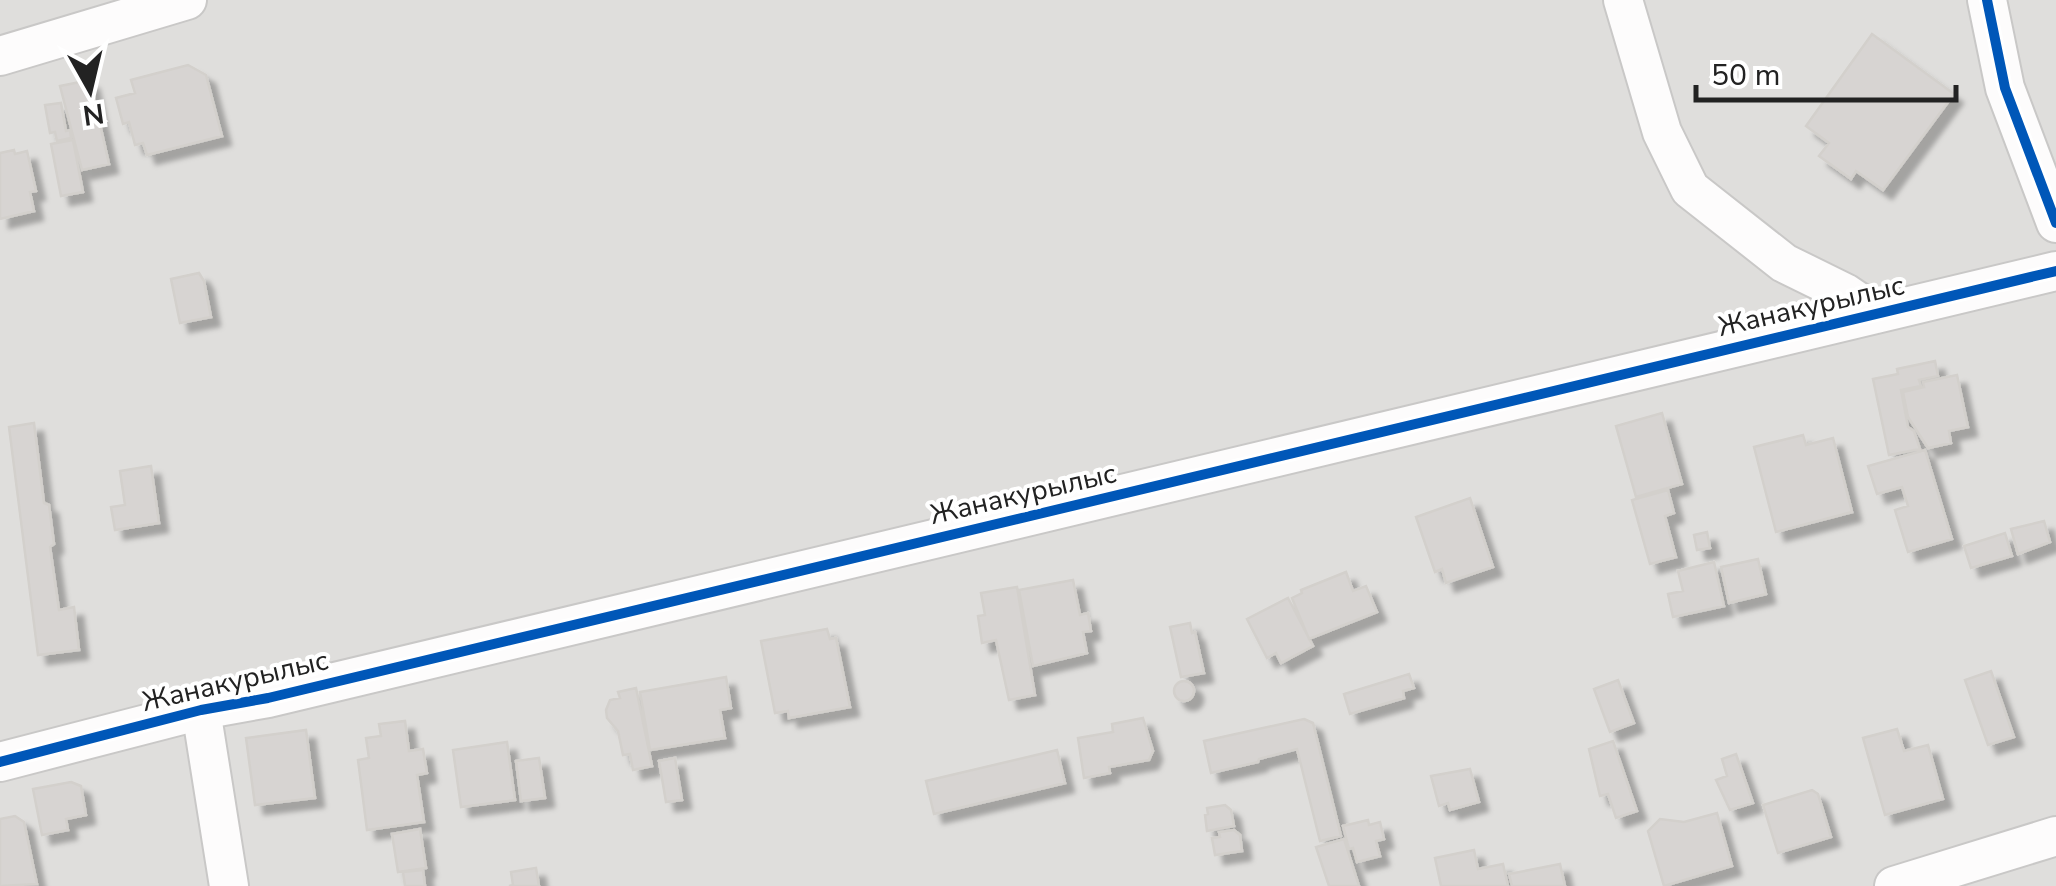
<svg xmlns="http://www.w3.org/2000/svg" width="2056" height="886" viewBox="0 0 2056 886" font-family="'Nunito Sans',sans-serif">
	<defs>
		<filter id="shadow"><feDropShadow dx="9" dy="9" stdDeviation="2.5" flood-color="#0004"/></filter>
	</defs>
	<rect width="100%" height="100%" fill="#f0eeeb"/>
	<path fill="#dfdedc" d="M 0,0 L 2056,0 L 2056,886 L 0,886 Z"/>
	<path fill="#d7d4d2" stroke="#d3d0cc" stroke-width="2.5" filter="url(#shadow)" d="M 1872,34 L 1954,94 L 1883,190 L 1856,171 L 1851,179 L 1819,156 L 1829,143 L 1806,126 Z
		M 188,65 L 206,75 L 222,136 L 147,155 L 143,143 L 135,145 L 129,122 L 123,124 L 116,98 L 135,93 L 131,80 Z
		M 90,80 L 109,164 L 82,170 L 60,86 Z
		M 61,103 L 66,131 L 70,130 L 71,138 L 57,141 L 55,132 L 50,133 L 45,105 Z
		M 73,140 L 83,192 L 61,196 L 51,144 Z
		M 14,150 L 15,154 L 27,151 L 36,191 L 30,192 L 34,211 L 0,219 L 0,153 Z
		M 199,273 L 204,281 L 211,317 L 180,323 L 171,279 Z
		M 1935,361 L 1938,376 L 1919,380 L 1921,386 L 1901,390 L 1908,427 L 1914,431 L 1920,449 L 1889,455 L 1873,379 L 1898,374 L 1897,369 Z
		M 1957,375 L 1968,427 L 1949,431 L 1951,443 L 1928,448 L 1908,417 L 1903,392 L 1924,387 L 1923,382 Z
		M 1662,413 L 1682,484 L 1636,497 L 1616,426 Z
		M 34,423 L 44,503 L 49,505 L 54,544 L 50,547 L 59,610 L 74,607 L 79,650 L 38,655 L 9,427 Z
		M 1803,435 L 1806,445 L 1833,438 L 1852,512 L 1776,532 L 1754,447 Z
		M 1925,450 L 1952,539 L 1908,552 L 1895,510 L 1908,506 L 1902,487 L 1877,494 L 1868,466 Z
		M 151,466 L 159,523 L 115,530 L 111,507 L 125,505 L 120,471 Z
		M 1668,490 L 1674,513 L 1665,516 L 1676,557 L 1650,564 L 1632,500 Z
		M 1470,498 L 1493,567 L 1446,583 L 1442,569 L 1435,572 L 1416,517 Z
		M 2044,521 L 2050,542 L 2018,554 L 2011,529 Z
		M 1707,532 L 1710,548 L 1697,550 L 1694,535 Z
		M 2005,533 L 2012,556 L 1971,568 L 1964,546 Z
		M 1758,559 L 1766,594 L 1729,603 L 1721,567 Z
		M 1714,562 L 1724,606 L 1673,617 L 1668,594 L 1683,591 L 1678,571 Z
		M 1346,572 L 1353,591 L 1366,586 L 1377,612 L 1309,639 L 1292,598 L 1302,593 L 1301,590 Z
		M 1073,580 L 1080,615 L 1088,613 L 1091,631 L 1083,632 L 1087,653 L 1033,666 L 1019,590 Z
		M 1017,587 L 1035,695 L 1009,700 L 996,640 L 982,643 L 978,616 L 985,615 L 981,593 Z
		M 1288,598 L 1313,646 L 1281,663 L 1276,653 L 1267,658 L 1247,619 Z
		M 1190,623 L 1192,633 L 1195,632 L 1204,673 L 1181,677 L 1170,627 Z
		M 827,629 L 830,639 L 836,638 L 850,707 L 789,718 L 788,711 L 775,713 L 761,641 Z
		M 1991,671 L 2014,737 L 1988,745 L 1965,680 Z
		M 1409,674 L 1414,688 L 1403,691 L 1404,698 L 1350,714 L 1344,694 Z
		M 726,677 L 731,708 L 720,710 L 725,738 L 650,750 L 640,692 Z
		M 1618,680 L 1634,723 L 1610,732 L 1594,689 Z
		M1174 691a10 10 0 1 1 20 0a10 10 0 1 1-20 0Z
		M 636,688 L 652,766 L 633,770 L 630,754 L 623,755 L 618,731 L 607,718 L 606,710 L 610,700 L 620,698 L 618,692 Z
		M 1143,718 L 1153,751 L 1149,760 L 1109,767 L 1110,773 L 1084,778 L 1078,738 L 1113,732 L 1112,724 Z
		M 1304,719 L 1313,723 L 1341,836 L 1320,841 L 1297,749 L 1259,759 L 1258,762 L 1211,773 L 1204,741 Z
		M 405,721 L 409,751 L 423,749 L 427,773 L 417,775 L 424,822 L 367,830 L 358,760 L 369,758 L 366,738 L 381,736 L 379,724 Z
		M 1897,729 L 1904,751 L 1928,745 L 1943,799 L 1885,815 L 1863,738 Z
		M 306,730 L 315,798 L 255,805 L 246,738 Z
		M 1613,741 L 1637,811 L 1616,818 L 1608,794 L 1600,796 L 1589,749 Z
		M 507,742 L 515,800 L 461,807 L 453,750 Z
		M 1057,750 L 1065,783 L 934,814 L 926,781 Z
		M 1736,754 L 1753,803 L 1730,810 L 1716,780 L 1727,776 L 1722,759 Z
		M 539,758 L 545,798 L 521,801 L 516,761 Z
		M 675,758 L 682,800 L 666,802 L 659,761 Z
		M 1470,769 L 1479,802 L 1450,810 L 1448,803 L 1439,806 L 1431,776 Z
		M 71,782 L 81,786 L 86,815 L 66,819 L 68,830 L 42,835 L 33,789 Z
		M 1812,790 L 1818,794 L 1831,837 L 1778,853 L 1763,805 Z
		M 1225,805 L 1231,810 L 1234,826 L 1207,831 L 1205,815 L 1208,814 L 1207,808 Z
		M 1717,813 L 1732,866 L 1664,886 L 1648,831 L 1660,819 L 1684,822 Z
		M 15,816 L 24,822 L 37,884 L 0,886 L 0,819 Z
		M 1368,820 L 1369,825 L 1380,822 L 1384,839 L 1376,841 L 1380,856 L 1357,862 L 1353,848 L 1349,849 L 1343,826 Z
		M 420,829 L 426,868 L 398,872 L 392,834 Z
		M 1234,830 L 1240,835 L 1242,851 L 1215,855 L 1212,838 L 1220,837 L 1219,832 Z
		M 1344,839 L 1359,886 L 1329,886 L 1316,847 Z
		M 1474,850 L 1478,869 L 1503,864 L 1508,886 L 1441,886 L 1435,858 Z
		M 1560,864 L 1565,886 L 1512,886 L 1509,874 Z
		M 536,868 L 539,886 L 509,886 L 513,885 L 511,872 Z
		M 423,870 L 425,886 L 405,886 L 403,872 Z"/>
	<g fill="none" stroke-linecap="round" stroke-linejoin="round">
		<g stroke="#c9c8c7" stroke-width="42">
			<path id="street" d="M 1623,0 L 1662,132 L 1690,189 L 1784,263 L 1845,293 L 1876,314
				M 1987,0 L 2005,88 L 2056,223
				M 0,56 L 187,0
				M 201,710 L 229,886
				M 0,762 L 201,710 L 268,698 L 2056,271
				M 1894,886 L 2056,836"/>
		</g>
		<use href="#street" stroke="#fdfcfc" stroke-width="38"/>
		<g stroke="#fff" stroke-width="16">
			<path id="cycleway" d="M 1987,0 L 2005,88 L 2056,223
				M 0,762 L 201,710 L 268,698 L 2056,271"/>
		</g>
		<use href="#cycleway" stroke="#0057b8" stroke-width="10"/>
	</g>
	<g text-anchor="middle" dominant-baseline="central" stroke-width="8" stroke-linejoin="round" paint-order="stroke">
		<g font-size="28" fill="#222" stroke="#fff">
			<text transform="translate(1811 306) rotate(-13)">Жанакурылыс</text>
			<text transform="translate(1023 494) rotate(-13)">Жанакурылыс</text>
			<text transform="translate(235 681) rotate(-13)">Жанакурылыс</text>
		</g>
	</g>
	<g transform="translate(90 90) rotate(172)" stroke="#ffffff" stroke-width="8" paint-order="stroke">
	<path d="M0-8L18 38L0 25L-18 38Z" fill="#222222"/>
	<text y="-15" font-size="28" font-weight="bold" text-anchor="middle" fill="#222222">N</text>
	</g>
	<path d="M1696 85v15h260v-15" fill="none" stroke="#222222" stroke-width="5"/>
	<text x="1711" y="85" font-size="30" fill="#222222" stroke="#ffffff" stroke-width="8" paint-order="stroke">50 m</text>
</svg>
